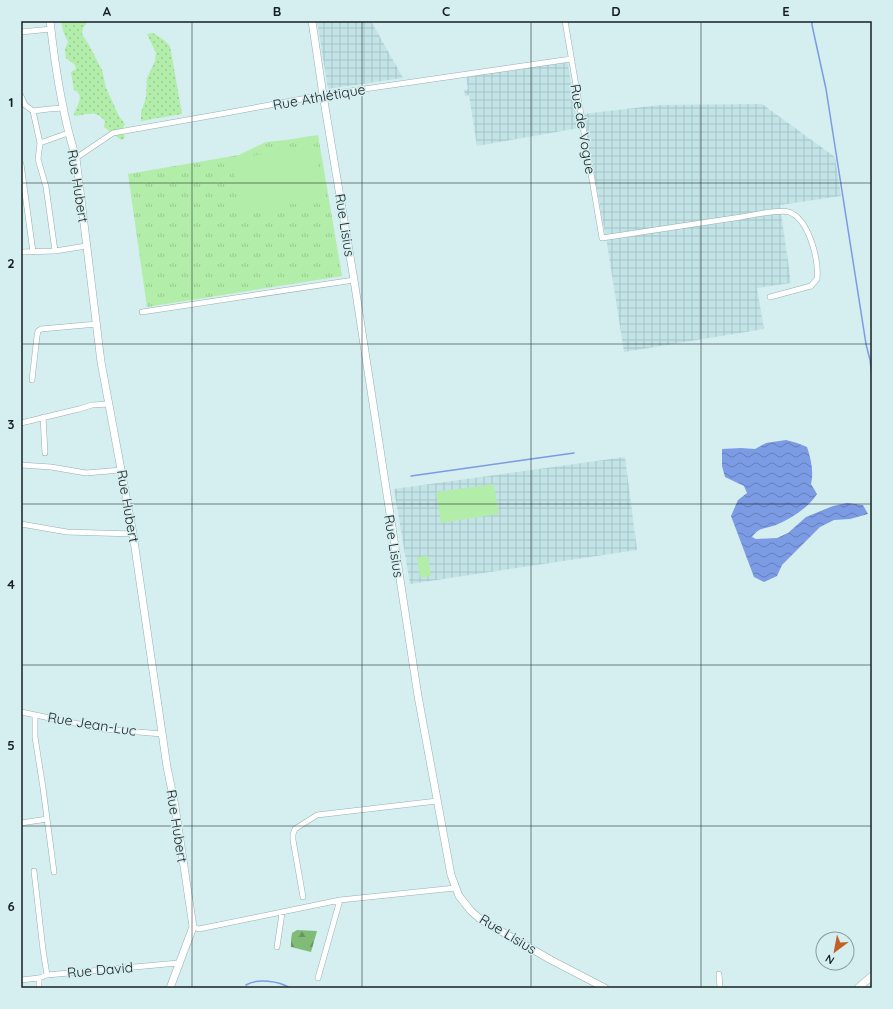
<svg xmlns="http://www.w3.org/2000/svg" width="893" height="1009" viewBox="0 0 893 1009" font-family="Quicksand,sans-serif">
	<defs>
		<pattern id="industrial-grid" width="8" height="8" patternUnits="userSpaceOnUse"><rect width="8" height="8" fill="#c2e4e7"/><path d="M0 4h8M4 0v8" fill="none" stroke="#a6c3c6"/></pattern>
		<pattern id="grass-dots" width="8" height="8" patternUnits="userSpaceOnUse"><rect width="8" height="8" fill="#b2edaa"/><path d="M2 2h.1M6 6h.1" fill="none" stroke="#98cb92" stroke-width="1.8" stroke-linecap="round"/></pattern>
		<pattern id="forest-firs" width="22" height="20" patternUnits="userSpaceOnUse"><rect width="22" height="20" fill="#80bc77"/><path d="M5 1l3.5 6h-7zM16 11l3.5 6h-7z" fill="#689861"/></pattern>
		<pattern id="park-tufts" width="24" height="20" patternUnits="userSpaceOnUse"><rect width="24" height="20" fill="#b2edaa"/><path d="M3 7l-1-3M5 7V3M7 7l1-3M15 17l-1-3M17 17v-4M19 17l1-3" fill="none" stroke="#98cb92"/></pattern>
		<pattern id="water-waves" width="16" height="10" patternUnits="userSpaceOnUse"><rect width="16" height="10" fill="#7b9be4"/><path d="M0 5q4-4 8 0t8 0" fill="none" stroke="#647eb8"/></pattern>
	</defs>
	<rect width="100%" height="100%" fill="#d5eef0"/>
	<path fill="url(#industrial-grid)" d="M 317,21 L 371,21 L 403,78 L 328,89 Z
		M 564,61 L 568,64 L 571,84 L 570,87 L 572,95 L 579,128 L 477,146 L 469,95 L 465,96 L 464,90 L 468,89 L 466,76 Z
		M 762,104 L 835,157 L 841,196 L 780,205 L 791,283 L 757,288 L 764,329 L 624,352 L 607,243 L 583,114 L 660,105 Z
		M 625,457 L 637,550 L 410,584 L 394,489 Z"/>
	<path fill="url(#grass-dots)" d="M 61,21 L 88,21 L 83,28 L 82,34 L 89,45 L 102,70 L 106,88 L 119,116 L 125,124 L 122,131 L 125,137 L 124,139 L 121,140 L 104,127 L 105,121 C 95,110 89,114 77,116 L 74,115 C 76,106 86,95 74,90 L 71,72 L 76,69 L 75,65 L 66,58 L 65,49 L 68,42 C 64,35 62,28 61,21 Z
		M 153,33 L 164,40 L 170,46 L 182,114 L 141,121 L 141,113 L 146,97 L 147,78 L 155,61 L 156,53 L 147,34 Z"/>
	<path fill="url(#forest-firs)" d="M 297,930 L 317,931 L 311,952 L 291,947 L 291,940 L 292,933 Z"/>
	<path fill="url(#park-tufts)" d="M 318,135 L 342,276 L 147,307 L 128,174 L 239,155 L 266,142 L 286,140 Z"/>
	<path fill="#b2edaa" d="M 315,146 L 323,199 L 241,212 L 232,159 Z
		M 494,484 L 499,514 L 441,523 L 436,492 Z
		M 428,556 L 431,576 L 420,578 L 417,557 Z"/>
	<path fill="url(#water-waves)" d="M 786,440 L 797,443 L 807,447 C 811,459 814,472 811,484 L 817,494 C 808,508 792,518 776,525 C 765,529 759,527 752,537 L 756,539 L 777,538 L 788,533 L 806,517 L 833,506 L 847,503 L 863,505 L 868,514 L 850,519 L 834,520 L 820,527 L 782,565 L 777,576 L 764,582 L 754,577 L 731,516 L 738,500 L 747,493 L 744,486 L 725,477 L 722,466 L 722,449 L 741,448 L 755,449 L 766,443 Z"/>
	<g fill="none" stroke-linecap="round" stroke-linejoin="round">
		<path stroke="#7b9be4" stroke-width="1.5" d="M 812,21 L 812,25 L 826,89 L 866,344 L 870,360 L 872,376
			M 411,476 L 574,453
			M 246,985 C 257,978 279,981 290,988"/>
		<g stroke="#97afb1" stroke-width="6">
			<path id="street" d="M 565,21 L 602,238 C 648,231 694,224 741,217 C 752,215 780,209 789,212 C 809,219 819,260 817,279 L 811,286 L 770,297
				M 21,32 L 51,29
				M 21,96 L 25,105 L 33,111 L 40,143
				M 33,111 L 49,109 L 63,108
				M 76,158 L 113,133 L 232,112 L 323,95 L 571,59
				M 21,164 L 33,252
				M 55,251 L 46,187 L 38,159 L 40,143 L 68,133
				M 21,252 L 55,251 L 86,246
				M 142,312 L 354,280
				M 32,380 L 37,336 L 38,331 L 41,329 L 97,324
				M 43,417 L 45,453
				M 21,423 L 79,409 L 92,405 L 109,404
				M 21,465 L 51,467 L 86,473 L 121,470
				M 21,524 L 67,532 L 133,534
				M 21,712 L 103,729 L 162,734
				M 35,715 L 35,737 L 43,788 L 54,872
				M 21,823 L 47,819
				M 34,871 L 43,950 L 47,975
				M 303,897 L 293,840 L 293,834 L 295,829 L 317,815 L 437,801
				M 193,927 L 199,929 L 340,900 L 455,888
				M 277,947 L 282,913
				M 719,974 L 720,988
				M 39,978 L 39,988
				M 318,978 L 340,900
				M 21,980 L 39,978 L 47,975 L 178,963"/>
		</g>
		<g stroke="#97afb1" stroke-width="8">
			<path id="secondary" d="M 50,21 C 55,67 62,114 76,158 L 101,362 L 133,534 L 167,767 L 175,806 L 193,927 L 170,988
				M 312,21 L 323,95 L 354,280 L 418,696 L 451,875 L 459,896 L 471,911 L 480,919 L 551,960 L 605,988
				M 858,988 L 872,976"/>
		</g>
		<use href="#street" stroke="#fff" stroke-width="5"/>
		<use href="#secondary" stroke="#fff" stroke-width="7"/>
	</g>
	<path fill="none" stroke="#172021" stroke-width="1" stroke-opacity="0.55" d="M 192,21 L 192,988M 362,21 L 362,988M 531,21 L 531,988M 701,21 L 701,988M 21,183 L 872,183M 21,344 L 872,344M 21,504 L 872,504M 21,665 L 872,665M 21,826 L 872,826"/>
	<g text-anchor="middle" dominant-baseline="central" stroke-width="3" stroke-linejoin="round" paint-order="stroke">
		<g font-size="14" fill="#172021" stroke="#d5eef0">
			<text transform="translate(319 97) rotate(-10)">Rue Athlétique</text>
			<text transform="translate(583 129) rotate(80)">Rue de Vogue</text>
			<text transform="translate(78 186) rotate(81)">Rue Hubert</text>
			<text transform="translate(345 225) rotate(81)">Rue Lisius</text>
			<text transform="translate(128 506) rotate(80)">Rue Hubert</text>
			<text transform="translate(394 546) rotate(81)">Rue Lisius</text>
			<text transform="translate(92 724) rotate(9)">Rue Jean-Luc</text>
			<text transform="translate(177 826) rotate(81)">Rue Hubert</text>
			<text transform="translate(508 934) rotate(31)">Rue Lisius</text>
			<text transform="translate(100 970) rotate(-5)">Rue David</text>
		</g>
	</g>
	<rect width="893" height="1009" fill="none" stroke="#d5eef0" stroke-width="44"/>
	<g transform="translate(835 951) rotate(212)"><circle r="19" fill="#d5eef0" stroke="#899c9d"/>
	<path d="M0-3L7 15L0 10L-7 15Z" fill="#c36124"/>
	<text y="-6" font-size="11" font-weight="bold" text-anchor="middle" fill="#172021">N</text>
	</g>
	<rect x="22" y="22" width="849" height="965" fill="none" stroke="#172021" stroke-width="1.5"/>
	<g font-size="13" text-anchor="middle" font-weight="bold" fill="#172021">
		<text x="107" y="16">A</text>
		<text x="277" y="16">B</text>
		<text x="446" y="16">C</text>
		<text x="616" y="16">D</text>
		<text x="786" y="16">E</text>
		<text x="11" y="107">1</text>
		<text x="11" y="268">2</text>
		<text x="11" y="429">3</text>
		<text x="11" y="589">4</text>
		<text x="11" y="750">5</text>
		<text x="11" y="911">6</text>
	</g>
</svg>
